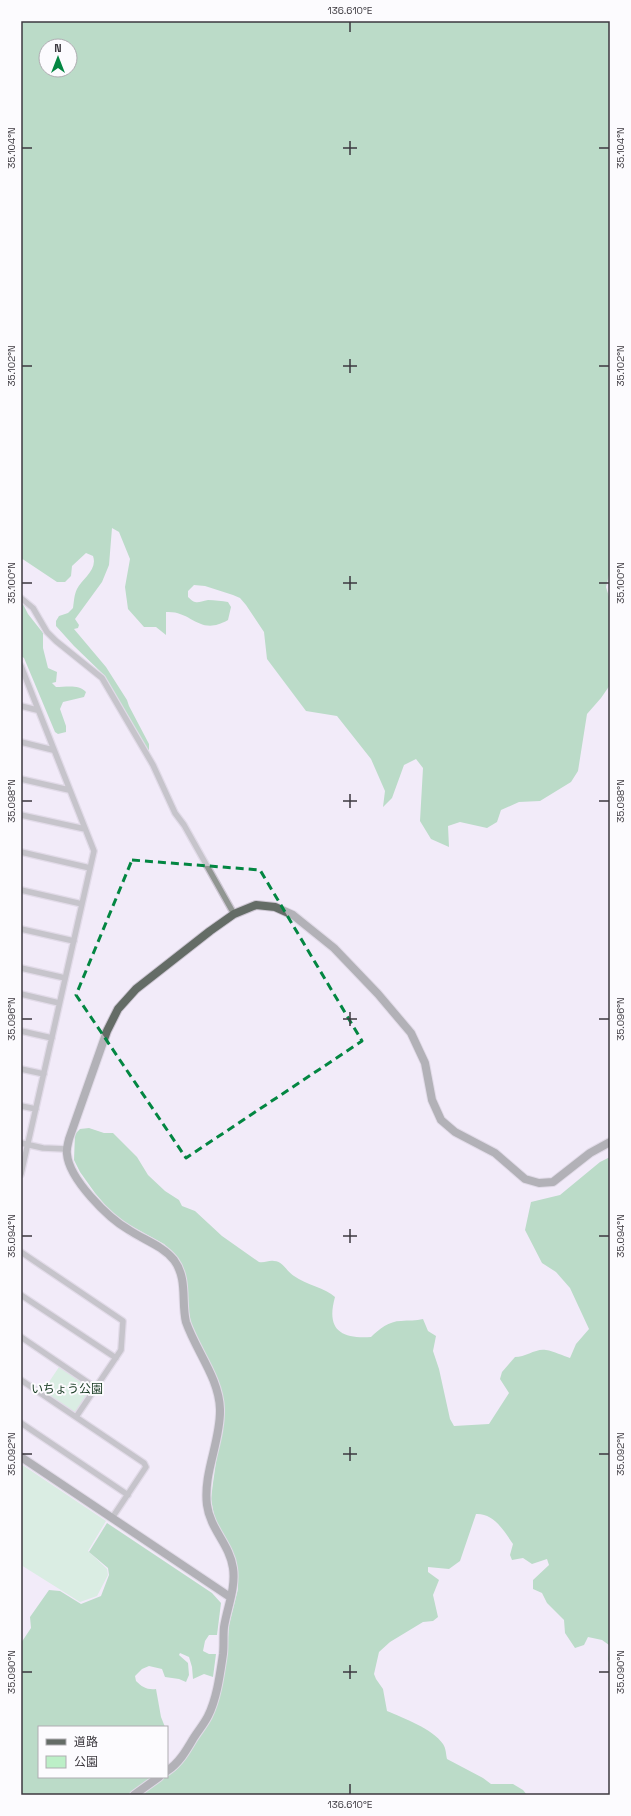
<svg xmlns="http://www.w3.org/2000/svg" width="631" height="1816" viewBox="0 0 631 1816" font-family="'Space Grotesk','Noto Sans JP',sans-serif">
	<rect width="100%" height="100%" fill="#f2ebf9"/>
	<path fill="#bcefc7" d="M 59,1367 L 91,1388 L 76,1412 L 74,1412 L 43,1391 Z
		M 21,1464 L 106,1521 L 88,1551 L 107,1569 L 108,1575 L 97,1596 L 80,1602 L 21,1565 Z"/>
	<path fill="#78c78d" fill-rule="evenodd" d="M 21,21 L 610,21 L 610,571 L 606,587 L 610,600 L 610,685 L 601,698 L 587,714 L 578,771 L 571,782 L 540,801 L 519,802 L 501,810 L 497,822 L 487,828 L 460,822 L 448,826 L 449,847 L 431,839 L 420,821 L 423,768 L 416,759 L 404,765 L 392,798 L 383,807 L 385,791 L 371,759 L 337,716 L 306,711 L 267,659 L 264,632 L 246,605 L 240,598 L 233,595 L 205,586 L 194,585 L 188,591 L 188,597 C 196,605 198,602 208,600 C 215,600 222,601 228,602 L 231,607 L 228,620 C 199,637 192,610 166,612 L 166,635 L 156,627 L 144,627 L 128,609 L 125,587 L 130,559 L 119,532 L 112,528 L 109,565 L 102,582 L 75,619 L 79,625 L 78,628 L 74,629 L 106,667 L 127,700 L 129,706 L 149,744 L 149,751 L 146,751 L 104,675 L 74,646 L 56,626 L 56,621 L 59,616 L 68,613 L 73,608 C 74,602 74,595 77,589 C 82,579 98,570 93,556 L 86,553 L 72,566 L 71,576 L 65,582 L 57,582 L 21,558 ZM 46,46 L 70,46 L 70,70 L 46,70 Z
		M 21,600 L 28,614 L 43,633 L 43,648 L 48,668 L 57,672 L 56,682 L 52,683 L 56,687 C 66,687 79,684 86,692 L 84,697 L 63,702 L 60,709 L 66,726 L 66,732 L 58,734 L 55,732 L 24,658 L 21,656 Z
		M 89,1128 L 104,1133 L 113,1133 L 137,1157 L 148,1175 L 165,1191 L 179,1200 L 182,1206 L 195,1211 L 222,1236 L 259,1262 C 265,1263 269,1260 274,1261 C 283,1261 287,1272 294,1276 C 306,1285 326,1288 335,1297 C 326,1329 340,1339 371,1337 C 379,1329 389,1321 401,1321 C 409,1320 416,1321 423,1319 L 428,1331 L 436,1336 L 433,1351 L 439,1369 L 450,1419 L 454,1426 L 489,1424 L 509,1393 L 500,1379 L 502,1372 L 515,1357 C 526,1357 536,1348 546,1350 C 554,1351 563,1356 570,1358 L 576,1344 L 589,1329 L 570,1288 L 556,1272 L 542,1263 L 525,1230 L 531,1202 L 560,1195 L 600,1162 L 610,1157 L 610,1667 L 608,1659 L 609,1645 L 602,1640 L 588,1637 L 584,1645 L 575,1648 L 565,1633 L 564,1620 L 547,1603 L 542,1593 L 533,1589 L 533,1580 L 549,1565 L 547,1559 L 532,1564 L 523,1558 L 512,1560 L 510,1555 L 513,1544 C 504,1531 494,1513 476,1514 L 460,1561 L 449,1569 L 428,1567 L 428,1572 L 439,1580 L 433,1595 L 438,1617 L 433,1621 L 423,1622 L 390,1642 L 379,1652 L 374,1674 L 376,1679 L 383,1689 L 387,1711 C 403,1718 433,1729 443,1744 C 446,1748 446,1755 447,1759 L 483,1778 L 491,1784 L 513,1784 L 523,1790 L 527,1795 L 140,1795 L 176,1770 L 186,1758 L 212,1716 L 227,1649 L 229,1625 L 238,1589 L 238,1572 L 235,1557 L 219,1528 L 214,1515 L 211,1499 L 213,1483 L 222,1420 L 214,1374 L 191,1323 L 188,1307 L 188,1290 L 184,1272 L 174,1254 L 164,1244 L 122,1221 L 106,1206 L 95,1193 L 80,1172 L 74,1160 L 75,1134 L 80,1129 Z
		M 107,1523 L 212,1593 L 221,1603 L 217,1635 L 209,1635 L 205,1641 L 203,1651 L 209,1654 L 216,1654 L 213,1677 L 204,1674 L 193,1679 L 192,1667 L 189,1657 L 180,1653 L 179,1655 L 188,1663 L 189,1675 L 186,1682 L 179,1679 L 165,1677 L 162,1669 L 149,1666 L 142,1669 L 135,1676 L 136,1681 C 142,1687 147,1690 156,1689 L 161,1717 L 165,1727 L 39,1727 L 39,1777 L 154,1777 L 129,1795 L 21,1795 L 21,1643 L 31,1628 L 30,1617 L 49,1590 L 60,1591 L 81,1604 L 101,1596 L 109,1575 L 108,1568 L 89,1552 Z"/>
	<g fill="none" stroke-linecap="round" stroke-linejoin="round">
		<g stroke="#cec7d4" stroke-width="8">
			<path id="street" d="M 21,598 L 33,608 L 47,632 L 56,641 L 102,678 L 153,765 L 175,813 L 184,825 L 234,914
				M 21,666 L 94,851 L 21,1174
				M 21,706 L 37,710
				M 21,742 L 53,750
				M 21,779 L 69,790
				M 21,815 L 85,829
				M 21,852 L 90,868
				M 21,890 L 82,904
				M 21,929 L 74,941
				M 21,968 L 65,978
				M 21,994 L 59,1003
				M 21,1031 L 52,1038
				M 21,1069 L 44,1074
				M 21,1106 L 36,1109
				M 21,1143 L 43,1148 L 66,1149
				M 21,1252 L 123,1321 L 121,1350 L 76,1417
				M 21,1295 L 116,1358
				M 21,1337 L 96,1388
				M 21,1380 L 144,1463 L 146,1467 L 112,1518
				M 21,1423 L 128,1495"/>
		</g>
		<g stroke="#cec7d4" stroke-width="10">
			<path id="secondary" d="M 21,1457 L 230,1597
				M 167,1771 C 179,1763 186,1751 193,1739 C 198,1731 204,1724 208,1716 C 217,1698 220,1674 223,1654 C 224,1645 223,1636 224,1627 C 227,1608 236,1588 233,1568 C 230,1545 210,1529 207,1505 C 203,1472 221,1441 220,1409 C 219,1378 196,1351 186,1322 C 181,1302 188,1279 174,1260 C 163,1246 144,1240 129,1230 C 108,1218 69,1179 67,1154 C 66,1149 68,1144 69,1139 L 107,1031 L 118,1009 L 136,989 L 210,931 L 234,914 L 256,905 L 275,907 L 293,915 L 334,948 L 378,994 L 411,1033 L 425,1063 L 432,1100 L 441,1120 L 455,1132 L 495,1153 L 525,1179 L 539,1183 L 553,1182 L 590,1153 L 610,1142
				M 134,1795 L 159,1777"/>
		</g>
		<use href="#street" stroke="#919692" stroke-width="5.5"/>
		<use href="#secondary" stroke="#646c66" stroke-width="8"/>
	</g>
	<path d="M0 0H631V1816H0ZM 132,860 L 260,870 L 362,1041 L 186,1158 L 76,995 Z" fill="#f2ebf9" fill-opacity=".55" fill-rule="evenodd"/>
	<path fill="none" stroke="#038642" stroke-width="3" stroke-dasharray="8 5" stroke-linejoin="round" d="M 132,860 L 260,870 L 362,1041 L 186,1158 L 76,995 Z"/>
	<path fill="none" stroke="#3c393f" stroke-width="1.5" d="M 350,22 L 350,32M 350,141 L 350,155M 22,148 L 32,148M 343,148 L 357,148M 599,148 L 609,148M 350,359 L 350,373M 22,366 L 32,366M 343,366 L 357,366M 599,366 L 609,366M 350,576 L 350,590M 22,583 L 32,583M 343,583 L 357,583M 599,583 L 609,583M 350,794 L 350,808M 22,801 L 32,801M 343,801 L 357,801M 599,801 L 609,801M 350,1012 L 350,1026M 22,1019 L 32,1019M 343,1019 L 357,1019M 599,1019 L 609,1019M 350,1229 L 350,1243M 22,1236 L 32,1236M 343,1236 L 357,1236M 599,1236 L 609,1236M 350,1447 L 350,1461M 22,1454 L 32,1454M 343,1454 L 357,1454M 599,1454 L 609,1454M 350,1665 L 350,1679M 22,1672 L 32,1672M 343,1672 L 357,1672M 599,1672 L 609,1672M 350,1784 L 350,1794"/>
	<g text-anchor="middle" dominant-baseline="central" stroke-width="4" stroke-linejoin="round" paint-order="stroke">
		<g font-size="12" fill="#173921" stroke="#fcfbfe">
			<text x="67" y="1389">いちょう公園</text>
		</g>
	</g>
	<rect width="631" height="1816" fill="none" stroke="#fcfbfe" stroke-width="44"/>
	<rect x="38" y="1726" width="130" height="52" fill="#fcfbfe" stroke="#afadb2"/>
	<rect x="46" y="1739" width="20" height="6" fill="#646c66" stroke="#afadb2"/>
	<text x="74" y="1746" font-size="12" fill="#3c393f">道路</text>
	<rect x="46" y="1756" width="20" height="12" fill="#bcefc7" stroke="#afadb2"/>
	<text x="74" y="1766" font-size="12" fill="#3c393f">公園</text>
	<g transform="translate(58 58)"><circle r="19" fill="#fcfbfe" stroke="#afadb2"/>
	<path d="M0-3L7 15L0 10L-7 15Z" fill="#038642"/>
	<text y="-6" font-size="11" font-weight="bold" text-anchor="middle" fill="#3c393f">N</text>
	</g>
	<rect x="22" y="22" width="587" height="1772" fill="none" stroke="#3c393f" stroke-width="1.5"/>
	<g font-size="10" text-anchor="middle" fill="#3c393f">
		<text x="350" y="14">136.610°E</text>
		<text transform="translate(11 148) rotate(-90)" y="4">35.104°N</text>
		<text transform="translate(620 148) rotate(-90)" y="4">35.104°N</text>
		<text transform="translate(11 366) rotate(-90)" y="4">35.102°N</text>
		<text transform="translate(620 366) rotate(-90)" y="4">35.102°N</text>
		<text transform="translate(11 583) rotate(-90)" y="4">35.100°N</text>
		<text transform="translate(620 583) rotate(-90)" y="4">35.100°N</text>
		<text transform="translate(11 801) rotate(-90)" y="4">35.098°N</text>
		<text transform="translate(620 801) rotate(-90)" y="4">35.098°N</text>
		<text transform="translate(11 1019) rotate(-90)" y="4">35.096°N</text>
		<text transform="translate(620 1019) rotate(-90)" y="4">35.096°N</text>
		<text transform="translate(11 1236) rotate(-90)" y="4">35.094°N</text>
		<text transform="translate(620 1236) rotate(-90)" y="4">35.094°N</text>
		<text transform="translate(11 1454) rotate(-90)" y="4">35.092°N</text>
		<text transform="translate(620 1454) rotate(-90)" y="4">35.092°N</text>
		<text transform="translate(11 1672) rotate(-90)" y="4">35.090°N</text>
		<text transform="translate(620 1672) rotate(-90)" y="4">35.090°N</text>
		<text x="350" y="1808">136.610°E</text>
	</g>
</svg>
